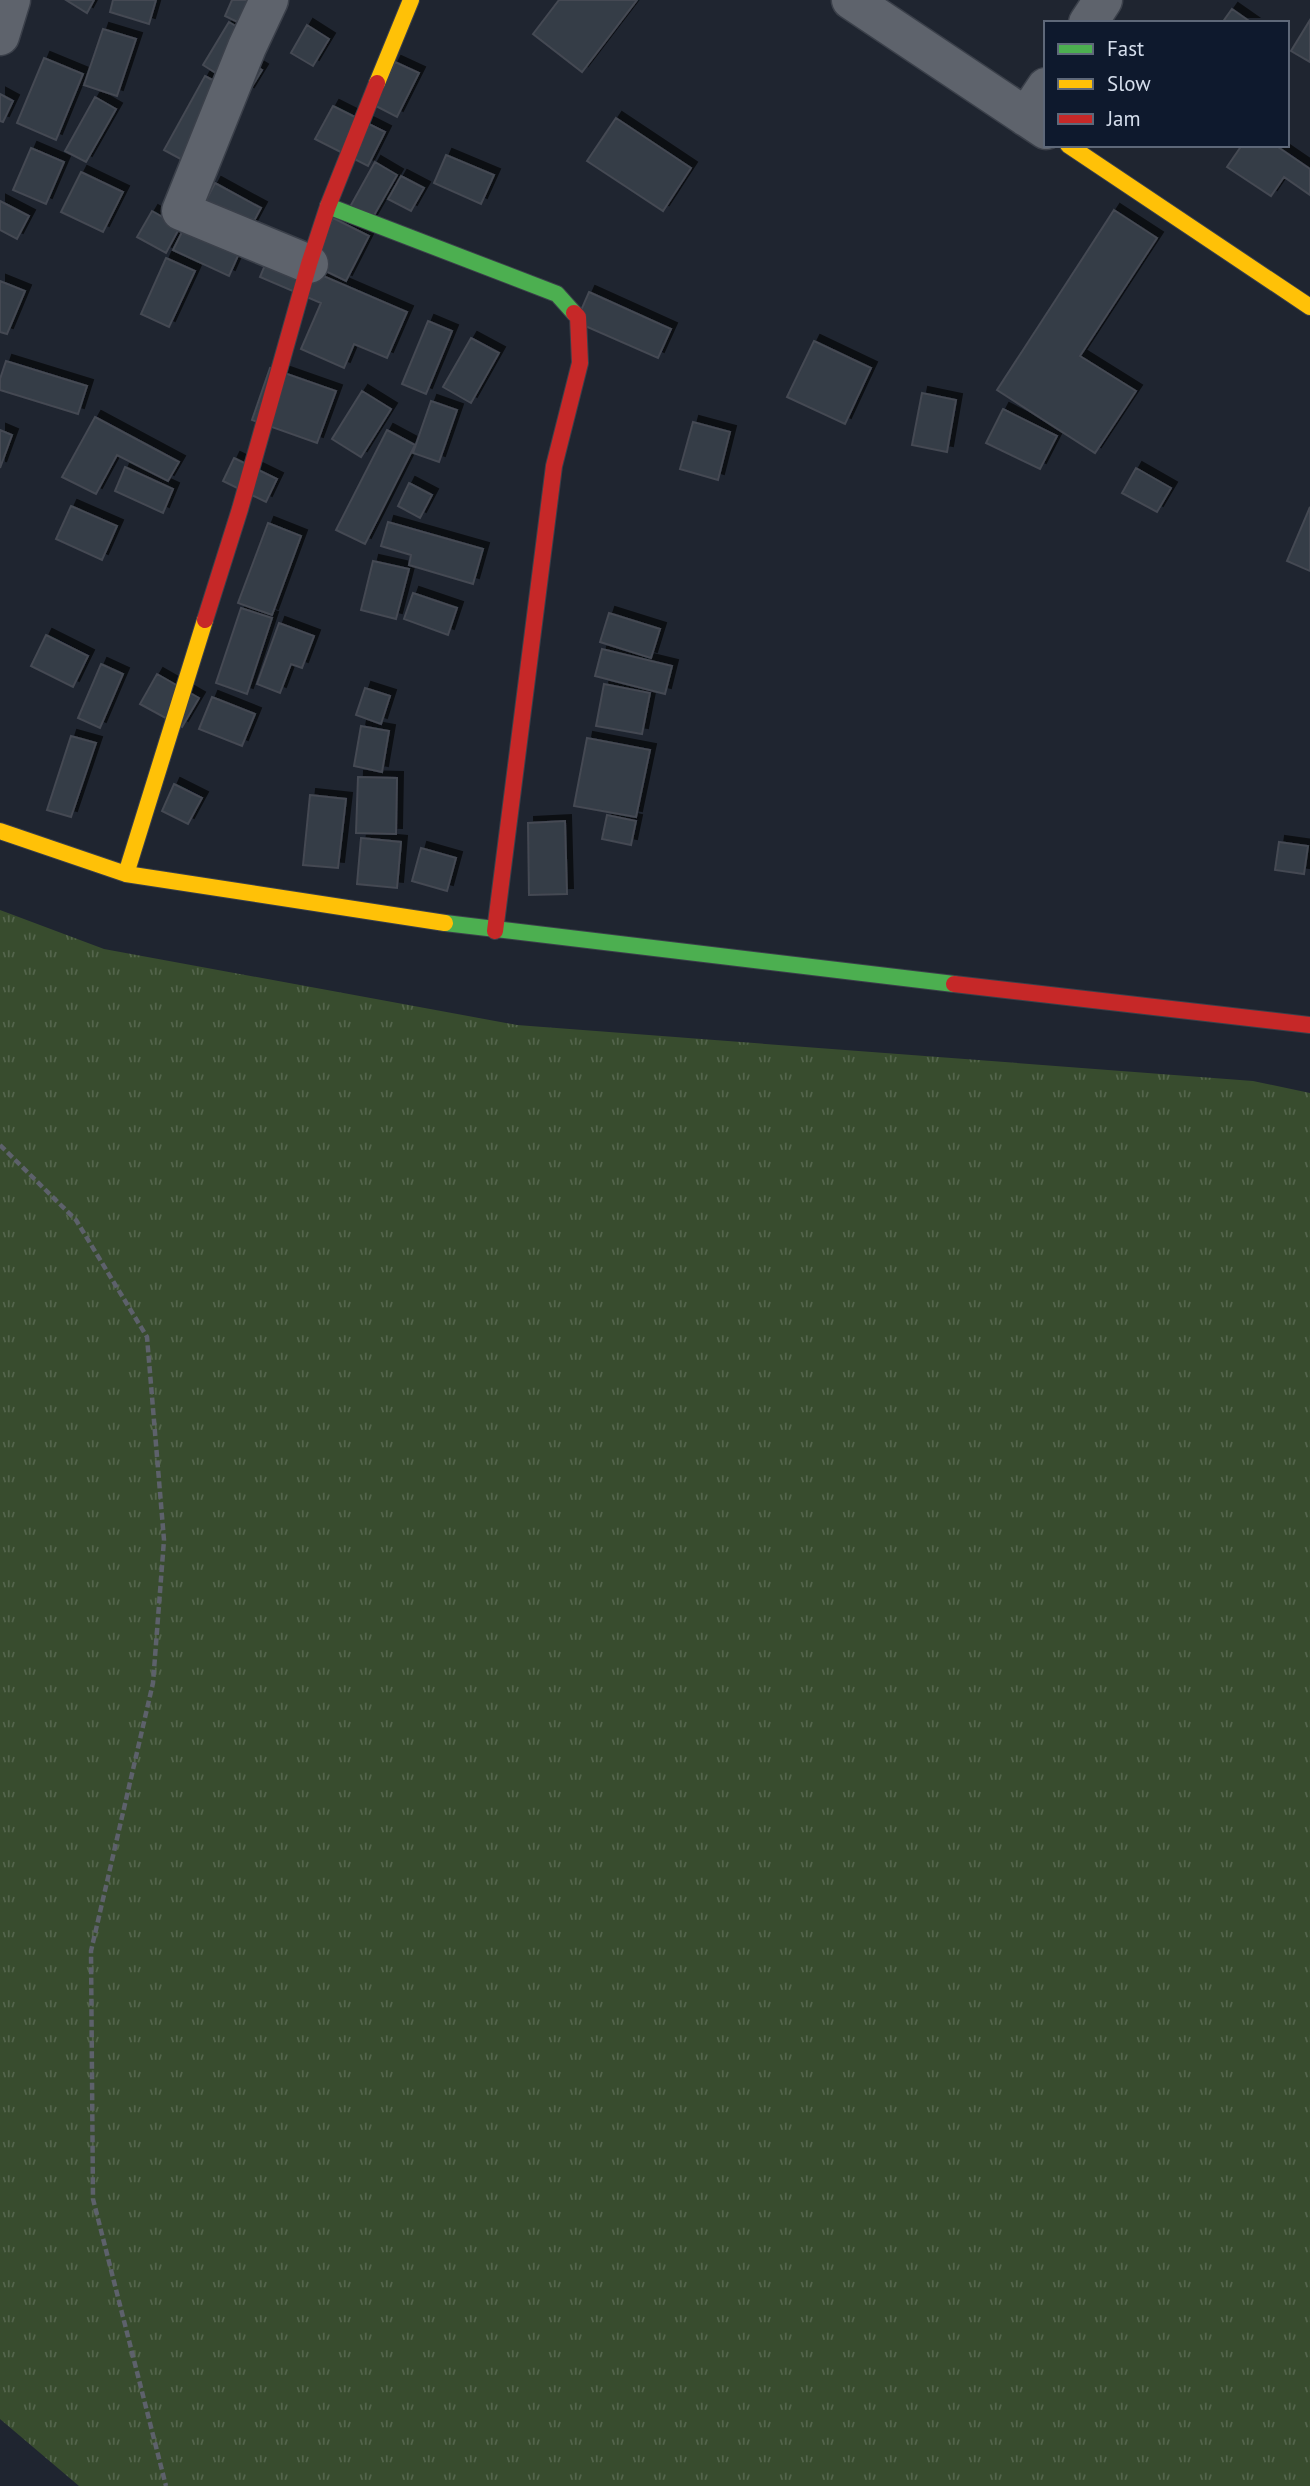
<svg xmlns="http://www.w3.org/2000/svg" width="1310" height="2486" viewBox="0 0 1310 2486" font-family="'PT Sans',sans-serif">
	<defs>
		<pattern id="grass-tufts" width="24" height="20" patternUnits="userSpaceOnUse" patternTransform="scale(1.75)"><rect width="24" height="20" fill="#384c2e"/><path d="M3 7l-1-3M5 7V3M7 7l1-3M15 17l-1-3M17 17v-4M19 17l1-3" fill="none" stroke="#54654c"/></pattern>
		<filter id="shadow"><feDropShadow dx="6" dy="-6" stdDeviation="0" flood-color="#0009"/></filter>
	</defs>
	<rect width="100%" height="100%" fill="#1f2530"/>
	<path fill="url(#grass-tufts)" d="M 0,910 L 104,949 L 517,1025 L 1253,1081 L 1310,1093 L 1310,2486 L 79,2486 L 0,2419 Z"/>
	<path fill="#363c46" stroke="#444953" stroke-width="2" filter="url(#shadow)" d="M 66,0 L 94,0 L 87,13 Z
		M 113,0 L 156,0 L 149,24 L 110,12 Z
		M 232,0 L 265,0 L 252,29 L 225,16 Z
		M 559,0 L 637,0 L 582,72 L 533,34 Z
		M 1232,9 L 1252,23 L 1222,23 Z
		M 1310,20 L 1310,62 L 1291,51 Z
		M 229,22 L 252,36 L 239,56 L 262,70 L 248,93 L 203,65 Z
		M 307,25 L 329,39 L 313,66 L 291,53 Z
		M 103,29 L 136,39 L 117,96 L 84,85 Z
		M 44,58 L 83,74 L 56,140 L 17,123 Z
		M 395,62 L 419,73 L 397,117 L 374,105 Z
		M 205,76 L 239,94 L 188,163 L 164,150 Z
		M 0,94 L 13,101 L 3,122 L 0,121 Z
		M 95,97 L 116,109 L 86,162 L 65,151 Z
		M 333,106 L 385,132 L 368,166 L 315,139 Z
		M 616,118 L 691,168 L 663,211 L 587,161 Z
		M 1242,145 L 1275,145 L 1310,169 L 1310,195 L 1284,177 L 1271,196 L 1227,167 Z
		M 31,148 L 64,162 L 46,204 L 13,190 Z
		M 446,155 L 494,175 L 481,204 L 434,183 Z
		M 375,162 L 397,175 L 368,226 L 346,214 Z
		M 81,172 L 123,192 L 103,232 L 61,212 Z
		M 401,176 L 424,188 L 411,211 L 388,199 Z
		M 215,183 L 261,208 L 246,236 L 200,212 Z
		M 0,201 L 29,216 L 17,239 L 0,230 Z
		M 1114,210 L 1157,238 L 1080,356 L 1136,391 L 1095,453 L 997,390 Z
		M 152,211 L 180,227 L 166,253 L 137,237 Z
		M 333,218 L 369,236 L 346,281 L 311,264 Z
		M 186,224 L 241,249 L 229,276 L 173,250 Z
		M 270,253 L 407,312 L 387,358 L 354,344 L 344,368 L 301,349 L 321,303 L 260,277 Z
		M 166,258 L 195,271 L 169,327 L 141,314 Z
		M 0,281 L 25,291 L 7,334 L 0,332 Z
		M 589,292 L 671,329 L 658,358 L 576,322 Z
		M 428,321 L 452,331 L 426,394 L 402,384 Z
		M 471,338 L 499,353 L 471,403 L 443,387 Z
		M 814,341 L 871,368 L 845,424 L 787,397 Z
		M 6,361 L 87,386 L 78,414 L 0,390 L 0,379 Z
		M 270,368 L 336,391 L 317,443 L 252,420 Z
		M 362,391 L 391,409 L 361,457 L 332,439 Z
		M 922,393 L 956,400 L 947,452 L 912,445 Z
		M 431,401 L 457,410 L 439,462 L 413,453 Z
		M 1003,409 L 1057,436 L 1040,469 L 986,443 Z
		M 95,417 L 179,462 L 168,481 L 117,455 L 96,494 L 62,477 Z
		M 693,422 L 730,432 L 718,480 L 680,469 Z
		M 0,430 L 12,435 L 0,468 Z
		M 387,430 L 415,445 L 365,544 L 336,530 Z
		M 234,458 L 277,479 L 266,502 L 223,481 Z
		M 125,467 L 173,489 L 163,513 L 115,491 Z
		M 1136,468 L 1171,488 L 1157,512 L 1122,493 Z
		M 409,483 L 432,495 L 420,518 L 398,506 Z
		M 71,506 L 117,526 L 102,560 L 56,539 Z
		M 1310,507 L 1310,571 L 1287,561 Z
		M 388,522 L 483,549 L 473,584 L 409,565 L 411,555 L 381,546 Z
		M 268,523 L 301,536 L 272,615 L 238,603 Z
		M 373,561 L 409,569 L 396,619 L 361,610 Z
		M 413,593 L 457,608 L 448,635 L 404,619 Z
		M 241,608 L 272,618 L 247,694 L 216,683 Z
		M 609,613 L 660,629 L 651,658 L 600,642 Z
		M 279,623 L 314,636 L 302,668 L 291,664 L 280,693 L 257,684 Z
		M 46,635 L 88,656 L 73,687 L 31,666 Z
		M 602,649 L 672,666 L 665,694 L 595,676 Z
		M 101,664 L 123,674 L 100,728 L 78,718 Z
		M 157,674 L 199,698 L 182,727 L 140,704 Z
		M 604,684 L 650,693 L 642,734 L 596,726 Z
		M 365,688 L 390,696 L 381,724 L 356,715 Z
		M 212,697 L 255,714 L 242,746 L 199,729 Z
		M 361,726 L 389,731 L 382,772 L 354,766 Z
		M 71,736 L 96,743 L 71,817 L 47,810 Z
		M 587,738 L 650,750 L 636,817 L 574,806 Z
		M 358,777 L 397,778 L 396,834 L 356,833 Z
		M 174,784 L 202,798 L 188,824 L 162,811 Z
		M 310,795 L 346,799 L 338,868 L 303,865 Z
		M 607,815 L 636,821 L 631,845 L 602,839 Z
		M 565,821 L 567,894 L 529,895 L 528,823 Z
		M 361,838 L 401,842 L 397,888 L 357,884 Z
		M 1279,842 L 1308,846 L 1304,874 L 1275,870 Z
		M 421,848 L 456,858 L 447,891 L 412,881 Z"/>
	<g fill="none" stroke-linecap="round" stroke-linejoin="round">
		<g stroke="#3b404a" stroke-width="41">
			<path id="street" d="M 269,0 L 247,47 L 181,211 L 309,264
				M 851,0 L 1046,130
				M 1088,23 L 1103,0
				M 0,36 L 11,0
				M 1026,117 L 1046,87"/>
		</g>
		<g stroke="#3b404a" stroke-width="18">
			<path id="fast" d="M 328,206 L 557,294 L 574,313
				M 445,923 L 954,984"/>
		</g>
		<g stroke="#3b404a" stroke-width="18">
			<path id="slow" d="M 377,83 L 411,0
				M 1068,145 L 1310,307
				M 0,831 L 126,874 L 445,923
				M 126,874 L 205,620"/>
		</g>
		<g stroke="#3b404a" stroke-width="18">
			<path id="jam" d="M 205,620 L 240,509 L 309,264 L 328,206 L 377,83
				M 495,931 L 554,466 L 580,363 L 578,317 L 574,313
				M 954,984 L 1310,1025"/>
		</g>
		<path stroke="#5d616b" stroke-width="4.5" stroke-dasharray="7 3.5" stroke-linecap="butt" d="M 0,1145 L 76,1220 L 147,1337 L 164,1540 L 153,1683 L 91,1951 L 93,2199 L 166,2486"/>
		<use href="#street" stroke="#5e636c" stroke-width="38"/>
		<use href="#fast" stroke="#4caf50" stroke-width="16"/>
		<use href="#slow" stroke="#ffc107" stroke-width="16"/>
		<use href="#jam" stroke="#c62828" stroke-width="16"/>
	</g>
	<rect x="1044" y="21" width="245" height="126" fill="#0e192d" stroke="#5e6879" stroke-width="2"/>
	<rect x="1058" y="44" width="35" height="10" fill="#4caf50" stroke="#5e6879" stroke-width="2"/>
	<text x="1107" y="56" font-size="21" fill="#d5deec">Fast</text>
	<rect x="1058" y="79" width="35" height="10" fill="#ffc107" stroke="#5e6879" stroke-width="2"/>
	<text x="1107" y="91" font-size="21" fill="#d5deec">Slow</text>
	<rect x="1058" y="114" width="35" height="10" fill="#c62828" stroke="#5e6879" stroke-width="2"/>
	<text x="1107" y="126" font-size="21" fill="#d5deec">Jam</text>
</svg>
